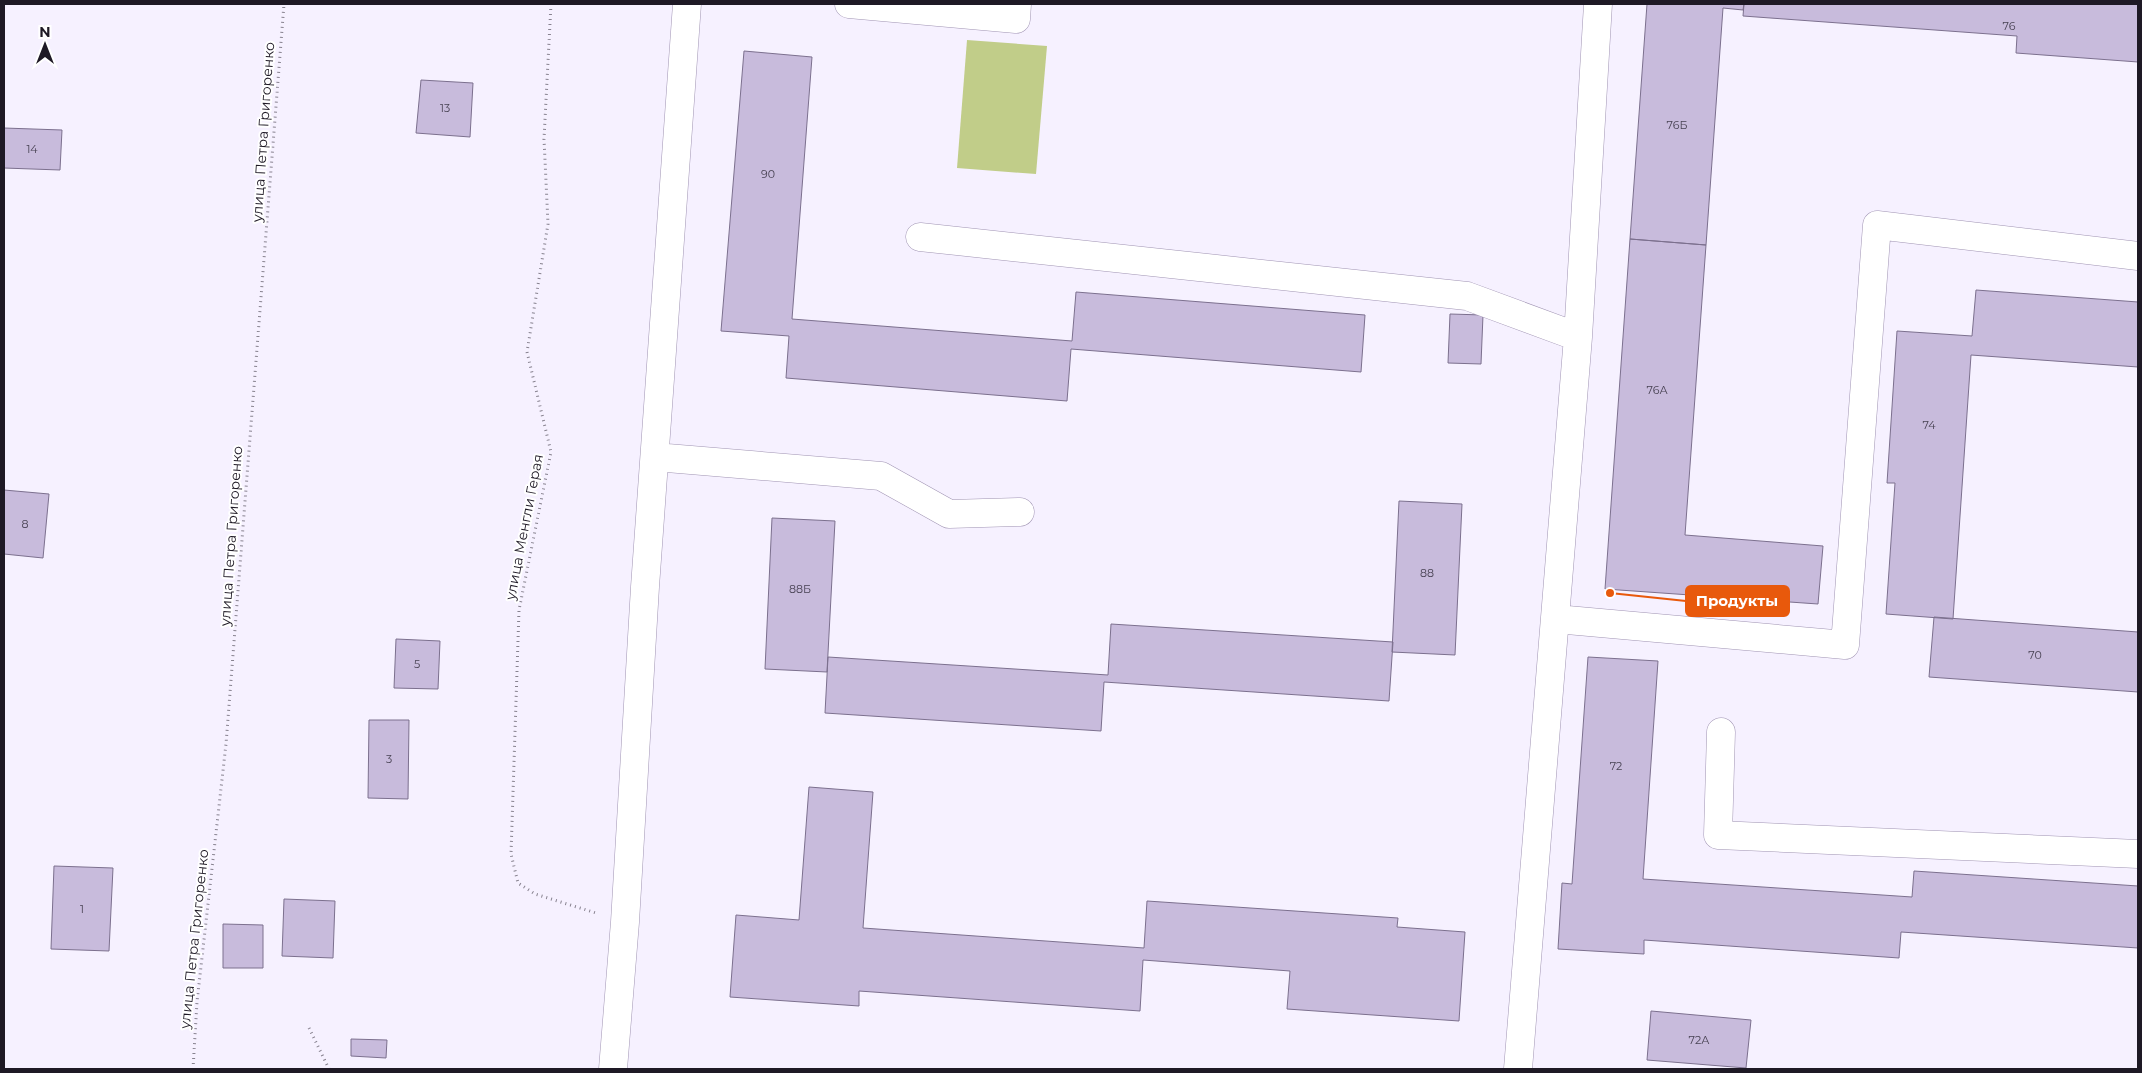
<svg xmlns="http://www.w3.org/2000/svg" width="2142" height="1073" viewBox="0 0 2142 1073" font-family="Montserrat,sans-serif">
	<rect width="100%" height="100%" fill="#f6f1ff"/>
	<path fill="#c1cd89" d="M 967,40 L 1047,46 L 1036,174 L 957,168 Z"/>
	<path fill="#c8bbdc" stroke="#7c708e" d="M 1647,4 L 1744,4 L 1743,10 L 1723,8 L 1706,245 L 1630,239 Z
		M 1744,4 L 2138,4 L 2138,62 L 2016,53 L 2017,36 L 1743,16 Z
		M 744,51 L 812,57 L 792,319 L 1072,341 L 1076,292 L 1365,315 L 1361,372 L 1071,349 L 1067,401 L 786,378 L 789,336 L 721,331 Z
		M 421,80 L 473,83 L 470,137 L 416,133 Z
		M 4,128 L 62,130 L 60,170 L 4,168 Z
		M 1630,239 L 1706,245 L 1685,535 L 1823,546 L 1818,604 L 1605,589 Z
		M 1976,290 L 2138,302 L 2138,367 L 1971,355 L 1953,619 L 1886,614 L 1895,483 L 1887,483 L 1897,331 L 1972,336 Z
		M 1450,314 L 1483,315 L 1481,364 L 1448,363 Z
		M 4,490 L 49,494 L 43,558 L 4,554 Z
		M 1399,501 L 1462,504 L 1455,655 L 1392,652 Z
		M 772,518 L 835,521 L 827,672 L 765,669 Z
		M 1934,617 L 2138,632 L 2138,692 L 1929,677 Z
		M 1111,624 L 1393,642 L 1389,701 L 1104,682 L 1101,731 L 825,713 L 828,657 L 1108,675 Z
		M 396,639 L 440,641 L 438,689 L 394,688 Z
		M 1588,657 L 1658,661 L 1643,879 L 1912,897 L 1914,871 L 2138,886 L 2138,948 L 1901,932 L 1899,958 L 1644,940 L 1644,954 L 1558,949 L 1562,883 L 1572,884 Z
		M 369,720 L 409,720 L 408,799 L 368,798 Z
		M 809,787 L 873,792 L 863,928 L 1144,948 L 1147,901 L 1398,918 L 1397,927 L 1465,932 L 1459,1021 L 1287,1009 L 1290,971 L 1143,960 L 1140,1011 L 859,991 L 859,1006 L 730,997 L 736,915 L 799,920 Z
		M 54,866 L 113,868 L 109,951 L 51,949 Z
		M 284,899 L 335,901 L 333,958 L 282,956 Z
		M 223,924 L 263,925 L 263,968 L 223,968 Z
		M 1651,1011 L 1751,1020 L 1746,1068 L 1647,1060 Z
		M 351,1039 L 387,1040 L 386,1058 L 351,1056 Z"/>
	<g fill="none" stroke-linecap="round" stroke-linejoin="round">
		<g stroke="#a094b3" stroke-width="29">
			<path id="minor" d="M 849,4 L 1016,19 L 1017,4
				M 920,237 L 1467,296 L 1578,337
				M 655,457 L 881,476 L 949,514 L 1020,512
				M 1556,619 L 1845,645 L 1877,225 L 2138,256
				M 1721,732 L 1718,835 L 2138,854
				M 613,1069 L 625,922 L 645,587 L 687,4
				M 1518,1069 L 1578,337 L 1598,4"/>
		</g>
		<path stroke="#87828f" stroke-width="3" stroke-dasharray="1 4" stroke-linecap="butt" d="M 551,4 L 544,139 L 548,224 L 527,352 L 551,452 L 519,610 L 511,854 L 518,883 L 535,894 L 596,913
			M 309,1028 L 329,1069
			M 193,1069 L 197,1002 L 226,744 L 284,4"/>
		<use href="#minor" stroke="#fff" stroke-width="28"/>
	</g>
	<g text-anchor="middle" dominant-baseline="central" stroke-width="4" stroke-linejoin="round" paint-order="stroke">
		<g font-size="11" fill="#484253">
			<text x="2009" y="26">76</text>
			<text x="445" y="108">13</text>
			<text x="1677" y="125">76Б</text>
			<text x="32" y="149">14</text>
			<text x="768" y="174">90</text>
			<text x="1657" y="390">76А</text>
			<text x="1929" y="425">74</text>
			<text x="25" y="524">8</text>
			<text x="1427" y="573">88</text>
			<text x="800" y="589">88Б</text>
			<text x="2035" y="655">70</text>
			<text x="417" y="664">5</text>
			<text x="389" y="759">3</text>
			<text x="1616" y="766">72</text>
			<text x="82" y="909">1</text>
			<text x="1699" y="1040">72А</text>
		</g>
		<g font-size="14" fill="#1e1925" stroke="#fff">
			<text transform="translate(263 132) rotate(-86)">улица Петра Григоренко</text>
			<text transform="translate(524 527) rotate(-79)">улица Менгли Герая</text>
			<text transform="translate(231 536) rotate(-86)">улица Петра Григоренко</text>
			<text transform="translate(194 939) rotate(-84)">улица Петра Григоренко</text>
		</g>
	</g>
	<path fill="none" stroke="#e8590c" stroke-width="2" d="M1610 593L1686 601"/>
	<circle fill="#e8590c" stroke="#fff" stroke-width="2" cx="1610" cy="593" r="5"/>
	<rect fill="#e8590c" stroke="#e8590c" stroke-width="2" x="1686" y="586" width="103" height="30" rx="5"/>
	<g font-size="15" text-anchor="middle" font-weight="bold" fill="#fff">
		<text x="1737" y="606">Продукты</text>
	</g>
	<rect width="2142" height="1073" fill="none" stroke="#1e1925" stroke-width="10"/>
	<g transform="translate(45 45)" stroke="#ffffff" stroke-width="4" paint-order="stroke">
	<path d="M0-4L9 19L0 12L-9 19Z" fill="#1e1925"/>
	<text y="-8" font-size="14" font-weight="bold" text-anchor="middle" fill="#1e1925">N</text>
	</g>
</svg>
